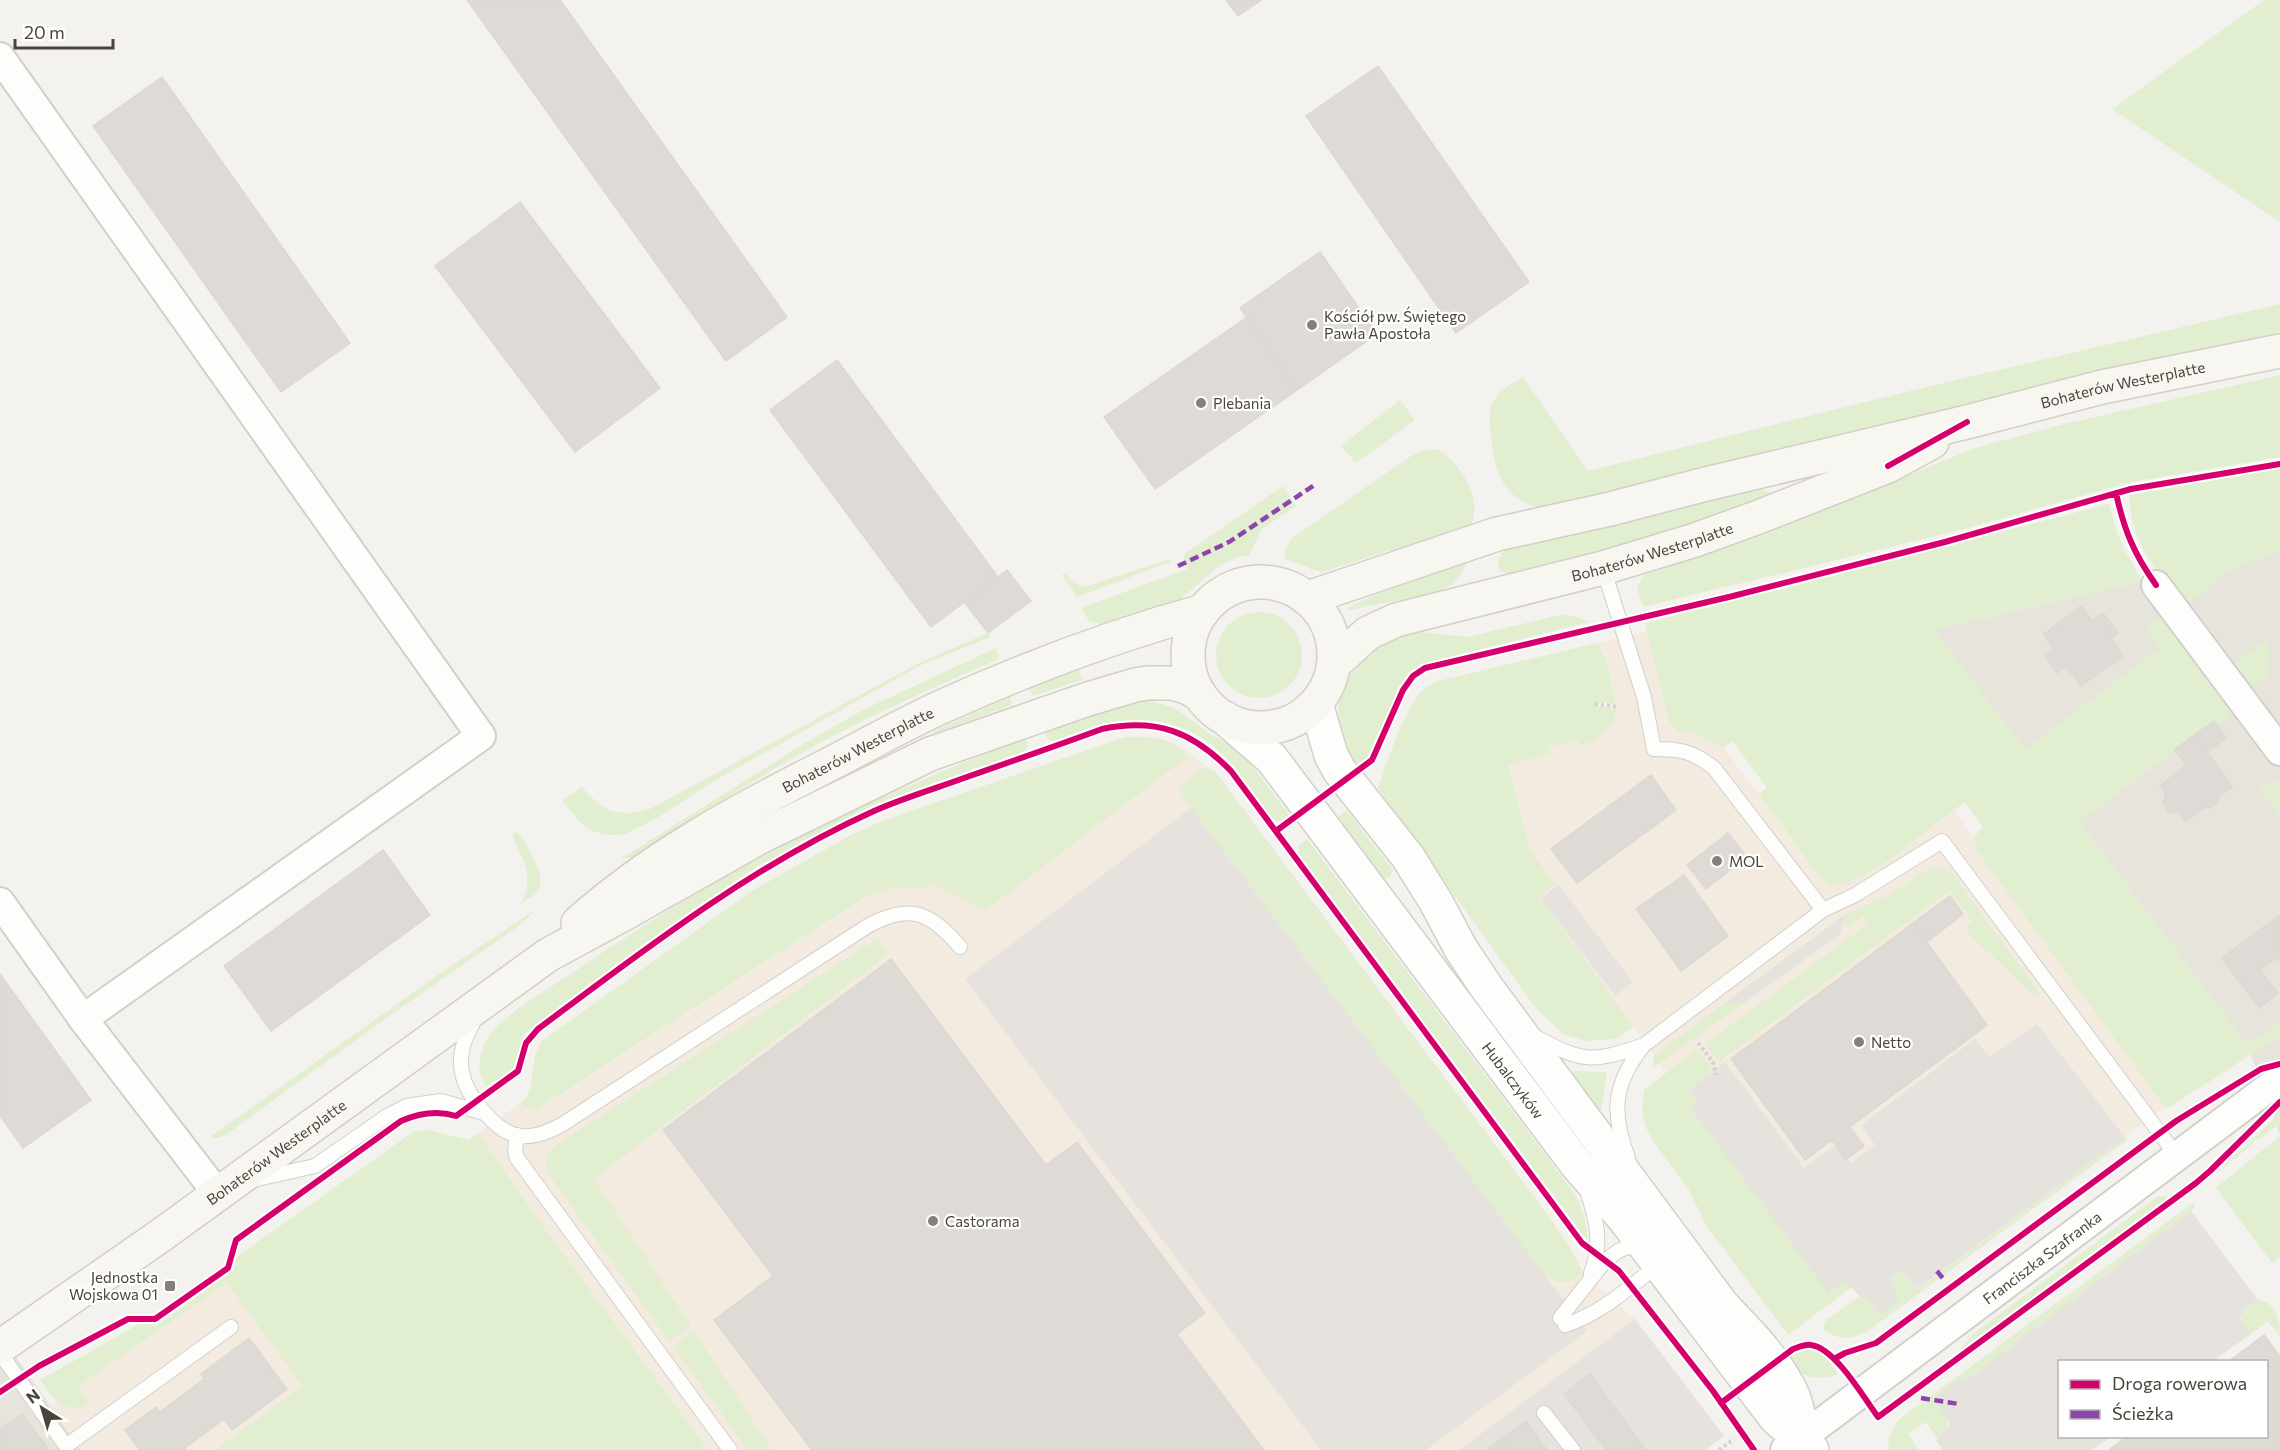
<svg xmlns="http://www.w3.org/2000/svg" width="2280" height="1450" viewBox="0 0 2280 1450" font-family="Commissioner,sans-serif">
	<rect width="100%" height="100%" fill="#f4f2ee"/>
	<path fill="#e7e4dc" d="M 2280,542 L 2280,1135 L 2247,1044 L 1934,630 L 2142,581 Z
		M 0,1334 L 50,1405 L 81,1450 L 0,1450 Z"/>
	<path fill="#f3ebdf" d="M 1648,632 L 1667,720 L 1677,731 L 1693,733 L 1723,747 L 1818,875 L 1829,885 L 1851,881 L 1874,870 L 1954,810 L 2165,1107 L 1879,1315 L 1864,1297 L 1860,1296 L 1690,1107 L 1634,1027 L 1538,897 L 1555,883 L 1529,848 L 1508,763 L 1550,754 L 1548,747 L 1578,740 L 1615,715 L 1616,704 L 1604,652 L 1597,643 Z
		M 1184,750 L 1216,773 L 1549,1217 L 1570,1247 L 1583,1273 L 1635,1319 L 1459,1450 L 708,1450 L 535,1215 L 478,1133 L 522,1102 L 525,1109 L 533,1110 L 543,1106 L 870,895 L 883,890 L 899,888 L 925,890 L 929,883 L 1185,753 Z
		M 227,1282 L 302,1386 L 215,1450 L 81,1450 L 50,1405 Z"/>
	<path fill="#e6e2de" d="M 1635,1319 L 1724,1436 L 1705,1450 L 1459,1450 Z"/>
	<path fill="#e1eecf" d="M 2264,0 L 2280,0 L 2280,222 L 2112,109 Z
		M 2280,304 L 2280,332 L 2117,369 L 1547,508 C 1506,505 1494,473 1491,436 C 1490,426 1488,415 1492,404 C 1498,391 1511,384 1523,377 L 1588,471 L 1918,389 Z
		M 2280,375 L 2280,457 L 2131,482 L 1964,529 L 1643,607 L 1637,587 L 1644,575 L 1764,535 L 1972,449 L 2060,425 Z
		M 1400,400 L 1415,420 L 1356,463 L 1341,446 Z
		M 1436,449 C 1459,459 1485,502 1470,526 L 1321,572 L 1284,559 L 1286,548 L 1292,538 L 1411,456 L 1423,451 Z
		M 2280,468 L 2280,551 L 2229,571 L 2183,607 C 2158,573 2128,539 2130,495 Z
		M 1283,486 L 1296,506 L 1262,529 L 1249,556 L 1238,557 L 1220,565 L 1173,605 L 1101,624 L 1089,621 L 1081,608 L 1187,569 L 1183,555 Z
		M 1752,488 L 1773,493 L 1672,531 L 1508,575 L 1500,570 C 1496,560 1499,555 1507,548 Z
		M 2109,504 C 2115,533 2127,556 2142,581 L 1935,630 L 2025,749 L 2161,648 L 2145,627 L 2164,613 L 2237,712 L 2218,726 L 2214,721 L 2079,822 L 2247,1044 L 2280,1022 L 2280,1036 L 2168,1108 L 2165,1107 L 1976,849 L 1974,837 L 1983,827 L 1965,803 C 1928,824 1872,886 1829,885 L 1818,875 L 1759,794 L 1767,788 L 1733,742 L 1723,747 L 1693,733 L 1677,731 L 1669,724 L 1645,623 Z
		M 1170,559 L 1170,562 L 1077,597 L 1062,575 L 1065,573 L 1074,583 L 1084,587 Z
		M 1469,561 L 1453,584 L 1437,592 L 1345,611 L 1353,605 L 1382,592 Z
		M1216 655a43 43 0 1 1 86 0a43 43 0 1 1-86 0Z
		M 1559,615 L 1574,616 L 1589,622 L 1421,664 C 1383,686 1392,743 1357,767 L 1348,754 L 1340,731 L 1338,703 L 1349,677 L 1365,659 L 1382,644 L 1419,632 L 1468,637 Z
		M 988,633 L 990,637 L 919,666 L 716,780 L 655,819 L 626,834 C 592,839 581,825 562,800 L 582,787 C 604,812 617,818 650,809 L 919,663 Z
		M 2265,640 L 2270,646 L 2269,675 L 2249,691 L 2232,666 Z
		M 1597,643 C 1611,662 1609,682 1616,704 L 1595,702 L 1595,706 L 1616,709 C 1614,729 1597,741 1579,746 L 1578,740 L 1548,747 L 1550,754 L 1508,764 L 1529,848 L 1555,884 L 1539,897 L 1634,1027 L 1616,1039 L 1586,1041 L 1564,1035 L 1534,1006 L 1378,789 C 1386,764 1406,704 1425,688 C 1430,684 1437,682 1442,680 Z
		M 996,648 L 999,659 C 938,685 878,712 820,743 C 761,774 705,813 649,849 L 633,858 L 622,858 L 805,743 L 863,710 Z
		M 1078,667 L 1082,680 L 1033,696 L 1030,688 Z
		M 1010,697 L 1012,705 L 936,733 L 932,732 Z
		M 1150,701 L 1175,708 L 1210,734 L 1234,747 L 1251,764 L 1290,816 L 1280,821 L 1273,819 C 1257,798 1241,773 1222,754 C 1192,724 1148,714 1107,723 C 1089,727 1072,735 1054,741 C 1048,742 1046,737 1044,732 L 1123,704 Z
		M 1125,737 C 1144,736 1166,737 1183,749 L 1186,758 L 986,910 L 929,883 L 925,890 C 903,885 881,888 861,900 L 542,1106 L 533,1110 L 522,1107 L 522,1102 C 537,1090 529,1054 543,1040 L 752,891 L 847,837 L 882,821 Z
		M 1026,738 L 1028,747 L 1022,753 L 871,808 L 758,866 L 696,908 L 527,1031 C 518,1042 522,1056 514,1067 C 509,1076 496,1082 487,1088 C 473,1068 480,1046 495,1028 C 518,1005 557,984 584,965 C 721,871 870,797 1026,738 Z
		M 1203,768 L 1211,769 L 1216,773 L 1549,1217 L 1570,1247 L 1583,1273 C 1567,1287 1554,1284 1540,1270 L 1191,808 L 1180,791 L 1180,786 Z
		M 2280,779 L 2280,816 L 2259,788 Z
		M 1346,810 L 1393,870 L 1390,877 L 1385,879 L 1378,876 L 1335,819 Z
		M 517,831 C 526,845 550,877 537,892 C 533,897 526,900 521,904 C 535,876 524,862 512,835 Z
		M 1307,839 L 1572,1190 C 1581,1204 1588,1223 1587,1240 L 1298,854 L 1299,845 Z
		M 1930,868 L 1942,868 L 1953,875 L 2039,992 L 2039,997 L 2033,995 L 1969,934 L 1968,927 L 1972,921 L 1950,890 L 1719,1062 L 1705,1044 L 1868,924 L 1863,916 L 1848,928 L 1844,923 L 1846,914 L 1887,896 Z
		M 538,908 L 517,927 L 385,1019 L 226,1135 L 217,1138 L 210,1137 L 442,972 Z
		M 877,939 L 888,954 L 594,1179 L 691,1326 L 669,1341 L 550,1176 C 544,1165 546,1154 556,1145 Z
		M 1744,1003 L 1653,1068 L 1654,1056 L 1723,1004 Z
		M 1694,1051 L 1698,1051 L 1711,1068 L 1709,1074 L 1688,1090 L 1697,1102 L 1691,1107 L 1830,1294 L 1842,1284 L 1848,1284 L 1852,1287 L 1788,1335 L 1706,1225 L 1689,1190 L 1653,1141 L 1645,1126 L 1642,1113 L 1644,1090 Z
		M 1570,1071 L 1607,1072 L 1601,1112 L 1570,1073 Z
		M 2280,1113 L 2280,1123 L 2258,1140 L 2256,1139 L 2252,1142 L 2254,1143 L 2213,1176 Z
		M 427,1130 L 469,1140 L 478,1133 L 535,1215 L 708,1450 L 215,1450 L 302,1386 L 227,1283 L 78,1386 L 88,1401 L 86,1406 C 63,1413 52,1397 40,1380 L 141,1323 L 156,1326 L 234,1270 L 235,1258 L 413,1132 Z
		M 2280,1136 L 2280,1257 L 2272,1263 L 2216,1188 Z
		M 2125,1137 L 2127,1140 L 1868,1331 C 1853,1339 1839,1341 1824,1330 L 1823,1325 L 1827,1319 L 1860,1296 L 1867,1299 L 1879,1314 L 1892,1289 L 1891,1280 L 1894,1275 C 1907,1271 1911,1280 1918,1289 Z
		M 2158,1196 L 2171,1197 L 1956,1354 L 1974,1333 Z
		M 2194,1202 L 2194,1208 L 2191,1211 L 1970,1377 L 1933,1399 L 1946,1416 L 1949,1428 L 1938,1439 L 1926,1422 L 1908,1434 L 1919,1450 L 1888,1450 L 1889,1437 L 1898,1420 Z
		M 2258,1300 C 2277,1303 2280,1319 2280,1337 L 2268,1321 L 2251,1334 C 2244,1326 2239,1322 2242,1311 Z
		M 694,1331 L 772,1450 L 748,1450 L 673,1346 Z
		M 1806,1349 C 1823,1350 1830,1362 1838,1374 C 1816,1382 1801,1377 1784,1361 L 1799,1351 Z"/>
	<path fill="#e6e3df" d="M 1191,808 L 1587,1331 L 1426,1450 L 1321,1450 L 965,979 Z
		M 1558,884 L 1633,982 L 1615,996 L 1541,899 Z
		M 1846,914 L 1840,934 L 1744,1003 L 1723,1004 Z
		M 2037,1024 L 2125,1137 L 1917,1289 L 1907,1275 L 1901,1273 L 1894,1275 L 1891,1280 L 1891,1285 L 1899,1299 L 1879,1315 L 1867,1299 L 1860,1296 L 1848,1284 L 1842,1284 L 1829,1294 L 1690,1107 L 1697,1102 L 1688,1090 L 1725,1062 L 1804,1168 L 1837,1144 L 1851,1163 L 1875,1145 L 1861,1125 L 1975,1039 L 1990,1057 Z
		M 2191,1211 L 2258,1300 L 2242,1311 L 2240,1319 L 2251,1334 L 2213,1361 L 2060,1362 L 2060,1436 L 2111,1437 L 2092,1450 L 1943,1450 L 1936,1440 L 1949,1428 L 1949,1422 L 1933,1399 L 1960,1379 L 1970,1377 Z"/>
	<path fill="#dedbd6" stroke="#dcd9d4" stroke-width="1.5" d="M 467,0 L 560,0 L 787,317 L 726,361 Z
		M 1226,0 L 1261,0 L 1238,16 Z
		M 1378,66 L 1529,282 L 1456,333 L 1306,116 Z
		M 162,77 L 350,343 L 281,392 L 93,126 Z
		M 520,202 L 660,388 L 575,452 L 435,266 Z
		M 1320,252 L 1377,334 L 1297,390 L 1240,308 Z
		M 1247,317 L 1297,390 L 1155,489 L 1104,417 Z
		M 837,360 L 998,577 L 931,627 L 770,410 Z
		M 1007,570 L 1031,601 L 988,633 L 965,603 Z
		M 2081,606 L 2092,621 L 2103,613 L 2118,633 L 2111,638 L 2123,656 L 2081,686 L 2066,666 L 2057,673 L 2046,656 L 2054,649 L 2044,634 Z
		M 2214,721 L 2226,738 L 2207,752 L 2232,787 L 2218,797 L 2218,802 L 2209,808 L 2205,807 L 2186,821 L 2179,811 L 2170,813 L 2163,803 L 2166,795 L 2160,786 L 2187,765 L 2174,750 Z
		M 1651,775 L 1676,810 L 1577,883 L 1551,849 Z
		M 1728,833 L 1747,857 L 1706,889 L 1687,865 Z
		M 383,850 L 430,915 L 271,1031 L 224,966 Z
		M 1684,875 L 1728,936 L 1681,971 L 1636,909 Z
		M 1950,896 L 1963,914 L 1927,942 L 1913,923 Z
		M 2280,915 L 2280,960 L 2278,957 L 2260,970 L 2278,993 L 2259,1008 L 2222,958 Z
		M 1913,923 L 1987,1025 L 1850,1127 L 1864,1146 L 1846,1160 L 1832,1140 L 1805,1160 L 1731,1059 Z
		M 891,959 L 1046,1165 L 1077,1142 L 1205,1313 L 1177,1334 L 1264,1450 L 812,1450 L 714,1320 L 773,1276 L 663,1130 Z
		M 0,974 L 91,1100 L 23,1148 L 0,1116 Z
		M 2264,1335 L 2280,1356 L 2280,1450 L 2109,1450 L 2127,1436 L 2266,1436 L 2266,1362 L 2228,1362 Z
		M 249,1338 L 287,1389 L 232,1430 L 224,1419 L 185,1448 L 186,1450 L 140,1450 L 125,1430 L 156,1407 L 160,1412 L 204,1379 L 201,1374 Z
		M 1590,1374 L 1643,1446 L 1646,1450 L 1606,1450 L 1564,1394 Z
		M 22,1414 L 44,1443 L 49,1450 L 0,1450 L 0,1430 Z
		M 1526,1421 L 1547,1450 L 1509,1450 L 1501,1439 Z
		M 1501,1439 L 1509,1450 L 1487,1450 Z"/>
	<g fill="none" stroke-linecap="round" stroke-linejoin="round">
		<g stroke="#d2d0cb" stroke-width="16">
			<path id="service" d="M 1603,568 L 1644,697 L 1654,749 C 1681,749 1692,751 1714,768 L 1823,910
				M 475,1019 C 468,1031 462,1044 461,1058 C 460,1074 467,1090 476,1102 C 502,1137 523,1147 563,1124 L 866,927 C 908,903 930,911 960,947
				M 1534,1036 C 1584,1063 1591,1063 1644,1045
				M 517,1135 L 515,1151 L 517,1158 L 730,1450
				M 1628,1158 C 1611,1112 1613,1084 1644,1045 L 1823,910 L 1855,895 L 1942,841 L 2177,1156
				M 253,1180 L 315,1166 L 387,1116 L 407,1106 L 441,1101 L 484,1113
				M 1587,1190 C 1596,1218 1603,1244 1591,1273
				M 1560,1318 L 1605,1261 L 1618,1251 L 1642,1241
				M 1565,1325 C 1601,1314 1631,1286 1660,1263
				M 0,1353 L 66,1446 L 231,1327
				M 1544,1413 L 1573,1450"/>
		</g>
		<g stroke="#d2d0cb" stroke-width="32">
			<g id="minor">
				<path d="M 0,57 L 481,736 L 83,1019"/>
				<path d="M 2156,585 L 2280,751"/>
				<path d="M 0,902 L 83,1019 L 217,1193"/>
				<path id="s1" d="M 1785,1450 L 2280,1079"/>
			</g>
		</g>
		<g stroke="#d2d0cb" stroke-width="36">
			<g id="tertiary">
				<path d="M 1316,704 L 1331,755 L 1339,770 L 1408,857 L 1436,902 L 1461,949 L 1487,988 L 1723,1306 C 1749,1333 1778,1362 1793,1396 C 1798,1409 1800,1424 1803,1438"/>
				<path id="s2" d="M 1225,718 L 1272,759 L 1577,1165 L 1623,1217 L 1775,1417 C 1788,1431 1800,1433 1812,1450"/>
			</g>
		</g>
		<g stroke="#d3cfc5" stroke-width="36">
			<g id="secondary">
				<circle cx="1261" cy="655" r="73"/>
				<path id="s3" d="M 1308,598 L 1497,534 L 1610,509 L 1706,484 L 1967,422 L 2102,387 L 2280,351"/>
				<path id="s4" d="M 1334,664 L 1368,633 L 1396,620 L 1603,568 L 1695,540 L 1756,518 L 1888,466 L 1932,442"/>
				<path id="s5" d="M 578,923 C 653,856 741,809 830,764 C 867,745 902,725 939,708 C 1025,669 1112,636 1203,611"/>
				<path id="s6" d="M 0,1347 L 160,1236 L 548,955 L 620,916 L 760,837 L 930,754 L 1088,699 L 1135,685 L 1148,683 L 1172,683 L 1187,687 L 1200,695"/>
			</g>
		</g>
		<path stroke="#d3d2cc" stroke-width="4" stroke-dasharray="3 3" stroke-linecap="butt" d="M 1595,704 L 1619,707
			M 1698,1043 L 1713,1062 L 1716,1075
			M 1719,1450 L 1734,1439"/>
		<use href="#service" stroke="#fdfdfc" stroke-width="14"/>
		<use href="#minor" stroke="#fdfdfc" stroke-width="28"/>
		<use href="#tertiary" stroke="#fdfdfc" stroke-width="33"/>
		<use href="#secondary" stroke="#f7f6f1" stroke-width="33"/>
		<path stroke="#8e44ad" stroke-width="4.5" stroke-dasharray="9 4.5" stroke-linecap="butt" d="M 1178,566 L 1229,542 L 1316,484
			M 1937,1271 L 1945,1281
			M 1921,1398 L 1959,1404"/>
		<g stroke="#fff" stroke-width="10">
			<path id="cycleway" d="M 1888,466 L 1967,422
				M 2116,493 C 2124,530 2134,554 2156,585
				M 1276,831 L 1372,760 L 1403,690 L 1413,676 L 1425,668 L 1729,597 L 1945,542 L 2131,489 L 2280,464
				M 1834,1359 L 1845,1353 L 1876,1343 L 2176,1121 L 2261,1069 L 2280,1064
				M 0,1392 L 39,1366 L 128,1319 L 155,1319 L 228,1268 L 236,1240 L 401,1121 C 419,1113 437,1110 456,1116 L 518,1071 L 526,1043 L 538,1029 C 645,949 752,866 874,811 C 903,798 934,789 964,778 C 1010,762 1056,746 1102,729 C 1156,718 1192,731 1231,771 L 1582,1243 L 1619,1271 L 1713,1391 L 1754,1450
				M 1721,1403 L 1793,1349 C 1799,1347 1805,1344 1811,1345 C 1835,1348 1864,1398 1878,1417 L 2196,1183 L 2210,1171 L 2280,1102"/>
		</g>
		<use href="#cycleway" stroke="#d6006c" stroke-width="6"/>
	</g>
	<g fill="#868178" stroke="#fff" stroke-width="2">
		<circle cx="1312" cy="325" r="6"/>
		<circle cx="1201" cy="403" r="6"/>
		<circle cx="1717" cy="861" r="6"/>
		<circle cx="1859" cy="1042" r="6"/>
		<circle cx="933" cy="1221" r="6"/>
		<rect x="164" y="1280" width="12" height="12" rx="3"/>
	</g>
	<g text-anchor="middle" dominant-baseline="central" stroke-width="4.5" stroke-linejoin="round" paint-order="stroke">
		<g font-size="15" fill="#4b4439" stroke="#fff" text-anchor="start">
			<text x="1324" y="316">Kościół pw. Świętego<tspan x="1324" dy="17">Pawła Apostoła</tspan></text>
			<text x="1213" y="403">Plebania</text>
			<text x="1729" y="861">MOL</text>
			<text x="1871" y="1042">Netto</text>
			<text x="945" y="1221">Castorama</text>
			<text x="158" y="1277" text-anchor="end">Jednostka<tspan x="158" dy="17">Wojskowa 01</tspan></text>
		</g>
		<g font-size="15" fill="#4b4439" stroke="#fff">
			<text stroke="none"><textPath href="#s3" startOffset="843">Bohaterów Westerplatte</textPath></text>
			<text stroke="none"><textPath href="#s4" startOffset="342">Bohaterów Westerplatte</textPath></text>
			<text stroke="none"><textPath href="#s5" startOffset="330">Bohaterów Westerplatte</textPath></text>
			<text stroke="none"><textPath href="#s2" startOffset="464">Hubalczyków</textPath></text>
			<text stroke="none"><textPath href="#s6" startOffset="338">Bohaterów Westerplatte</textPath></text>
			<text stroke="none"><textPath href="#s1" startOffset="321">Franciszka Szafranka</textPath></text>
		</g>
	</g>
	<rect x="2058" y="1360" width="210" height="78" fill="#ffffff" stroke="#b7b4b0" stroke-width="1.5"/>
	<rect x="2070" y="1380" width="30" height="9" fill="#d6006c" stroke="#b7b4b0" stroke-width="1.5"/>
	<text x="2112" y="1390" font-size="18" fill="#4b4439">Droga rowerowa</text>
	<rect x="2070" y="1410" width="30" height="9" fill="#8e44ad" stroke="#b7b4b0" stroke-width="1.5"/>
	<text x="2112" y="1420" font-size="18" fill="#4b4439">Ścieżka</text>
	<g transform="translate(42 1408) rotate(323)" stroke="#ffffff" stroke-width="4.5" paint-order="stroke">
	<path d="M0-4.5L10 22L0 15L-10 22Z" fill="#4b4439"/>
	<text y="-9" font-size="16" font-weight="bold" text-anchor="middle" fill="#4b4439">N</text>
	</g>
	<path d="M15 39v9h98v-9" fill="none" stroke="#4b4439" stroke-width="3"/>
	<text x="24" y="39" font-size="18" fill="#4b4439" stroke="#ffffff" stroke-width="4.5" paint-order="stroke">20 m</text>
</svg>
